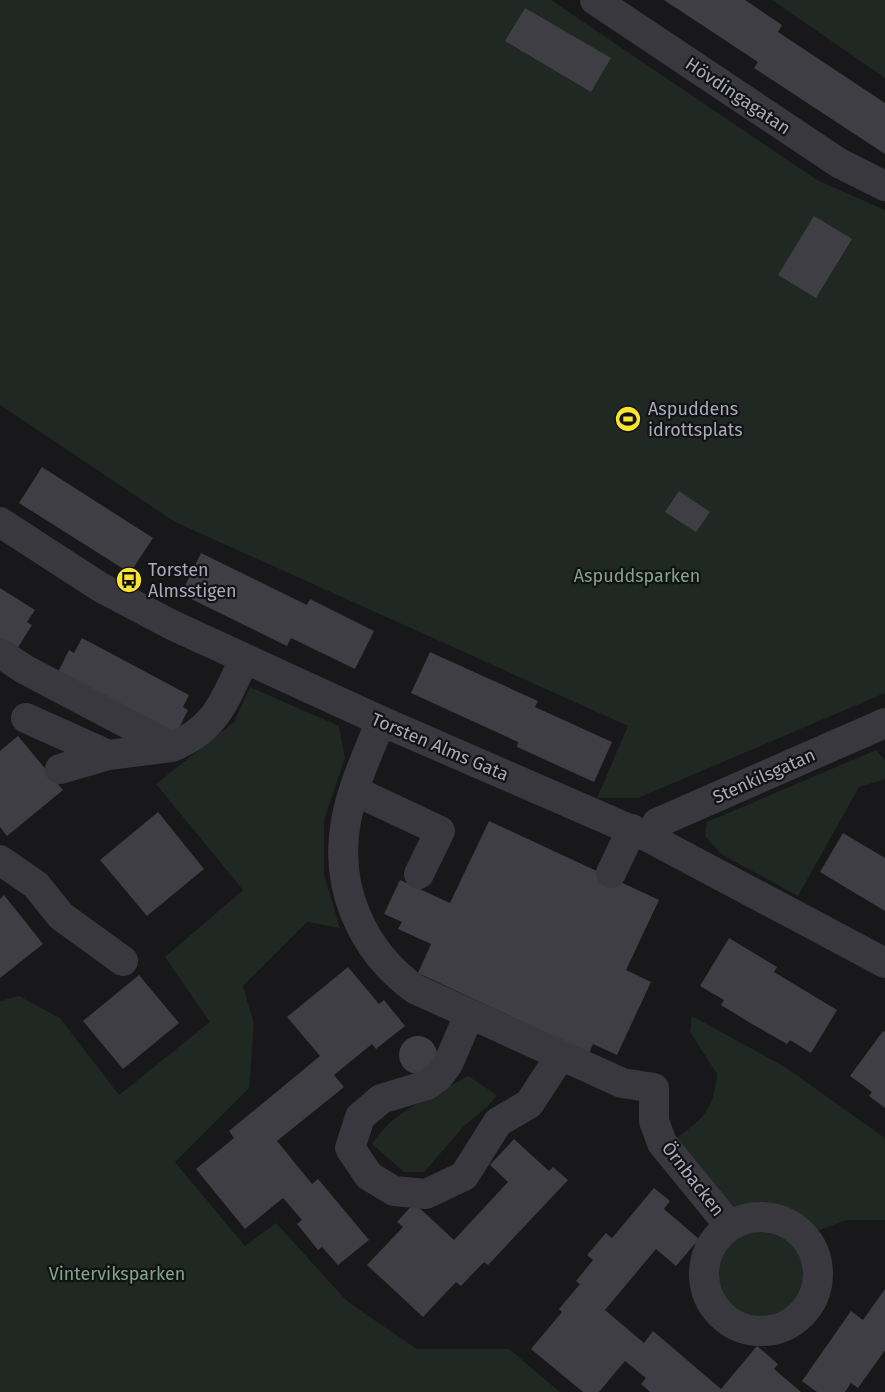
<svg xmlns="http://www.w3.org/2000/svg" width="885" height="1392" viewBox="0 0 885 1392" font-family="'Fira Sans',sans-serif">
	<rect width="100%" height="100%" fill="#18171a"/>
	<path fill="#1f2822" d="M 0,0 L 551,0 L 817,180 L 885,210 L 885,693 L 638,798 L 597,798 L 628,726 L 175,522 L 0,405 Z
		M 772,0 L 885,0 L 885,78 Z
		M 250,687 L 339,726 L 345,758 L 324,820 L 324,875 L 340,928 L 307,922 L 243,986 L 254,1024 L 249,1088 L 175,1162 L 245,1246 L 276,1223 L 348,1302 L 417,1349 L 509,1349 L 560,1392 L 0,1392 L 0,1001 L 19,996 L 60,1018 L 119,1095 L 210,1022 L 165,957 L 243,890 L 156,784 L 234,722 Z
		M 876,750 L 885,760 L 885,779 L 859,787 L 798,896 L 721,854 L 705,836 L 707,822 Z
		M 692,1016 L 785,1067 L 885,1138 L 885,1220 L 847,1220 L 817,1231 L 776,1211 L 747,1211 L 721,1206 L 674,1140 C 703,1118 713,1112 717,1074 L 690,1032 Z
		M 468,1076 L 497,1095 L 487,1107 L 465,1125 L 424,1172 L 404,1172 L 372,1144 C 393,1110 434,1096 468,1076 Z
		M712 1275a49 49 0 1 1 98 0a49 49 0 1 1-98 0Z"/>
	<path fill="#3f3e44" d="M 664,0 L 745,0 L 782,25 L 778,32 L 885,103 L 885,154 L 754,68 L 758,62 Z
		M 525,8 L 611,58 L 591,92 L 505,41 Z
		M 814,216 L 852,239 L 816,298 L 778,275 Z
		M 42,467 L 153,538 L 130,573 L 19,503 Z
		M 679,491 L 710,512 L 696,532 L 665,512 Z
		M 201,553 L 307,605 L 310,599 L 374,631 L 355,669 L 291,638 L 287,646 L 181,594 Z
		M 0,588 L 35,610 L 27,622 L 32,625 L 17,649 L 0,639 Z
		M 82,638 L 189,695 L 183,707 L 188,710 L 175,736 L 57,674 L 69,650 L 74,653 Z
		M 430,652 L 538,701 L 535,707 L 612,742 L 594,782 L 517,747 L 518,742 L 411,693 Z
		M 18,736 L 63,790 L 7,836 L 0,827 L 0,751 Z
		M 158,812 L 204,869 L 147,916 L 100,860 Z
		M 489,821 L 659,900 L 626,970 L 651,982 L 617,1055 L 593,1044 L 589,1053 L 418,973 L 431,944 L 398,929 L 402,922 L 384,914 L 400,880 L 450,903 Z
		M 843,833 L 885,858 L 885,911 L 820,872 Z
		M 4,895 L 43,944 L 0,978 L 0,899 Z
		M 729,938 L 777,967 L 774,972 L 837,1010 L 811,1053 L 790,1040 L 787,1044 L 752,1024 L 721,1005 L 724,1000 L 700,986 Z
		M 348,967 L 379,1004 L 384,1000 L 405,1026 L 376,1049 L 372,1044 L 334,1075 L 344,1087 L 277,1141 L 312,1184 L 318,1179 L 369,1240 L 338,1265 L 322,1247 L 318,1250 L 297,1224 L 302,1220 L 283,1198 L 245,1229 L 196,1169 L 234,1138 L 229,1131 L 320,1056 L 287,1017 Z
		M 139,975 L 179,1023 L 123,1069 L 83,1021 Z
		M 883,1031 L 885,1032 L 885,1108 L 869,1096 L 872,1092 L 850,1076 Z
		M399 1055a19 19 0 1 1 38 0a19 19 0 1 1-38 0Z
		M 514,1139 L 549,1171 L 553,1167 L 568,1180 L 488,1265 L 484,1262 L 461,1286 L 456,1282 L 423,1317 L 367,1265 L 403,1227 L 397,1222 L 414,1203 L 454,1240 L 508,1182 L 490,1165 Z
		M 654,1188 L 670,1201 L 664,1209 L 699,1239 L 676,1266 L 656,1249 L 605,1310 L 644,1343 L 653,1331 L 721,1389 L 757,1346 L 778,1364 L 774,1369 L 801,1392 L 650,1392 L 641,1384 L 646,1378 L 625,1361 L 599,1392 L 583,1392 L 531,1349 L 562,1312 L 559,1309 L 580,1284 L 576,1281 L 593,1260 L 587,1255 L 606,1233 L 612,1238 Z
		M 885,1289 L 885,1350 L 858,1388 L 851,1383 L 845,1392 L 817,1392 L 802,1381 L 851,1311 L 863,1320 Z"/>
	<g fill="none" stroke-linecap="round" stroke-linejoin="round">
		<path stroke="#39383f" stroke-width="30" d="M 595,0 L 839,163 L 885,186
			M 0,522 L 100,587 L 172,625 L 381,721 L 650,838 L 885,963
			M 0,653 L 24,669 L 172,747 C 217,728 224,701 244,660
			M 26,718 L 108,755
			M 381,721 C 368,753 352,787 346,821 C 334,886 361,950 415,989 L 622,1083 L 654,1088 L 654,1121 L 662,1143 L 729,1225
			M 60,769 L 108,755 L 172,747
			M 355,791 L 440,831 L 419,874
			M 650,838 L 657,823 L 885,723
			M 0,860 L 36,885 L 61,916 L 123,961
			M 611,873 L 632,829
			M 469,1015 L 448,1064 L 439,1076 L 427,1085 L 381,1099 L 360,1117 L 350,1148 L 369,1176 L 394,1191 L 426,1194 L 464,1176 L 498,1122 L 529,1104 L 561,1055
			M704 1274a57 57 0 1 1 114 0a57 57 0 1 1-114 0Z"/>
	</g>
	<defs>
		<g id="stadium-disc" transform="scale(1.35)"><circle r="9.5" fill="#f8e431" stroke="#131215"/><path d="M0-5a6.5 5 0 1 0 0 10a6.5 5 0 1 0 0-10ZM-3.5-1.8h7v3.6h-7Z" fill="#111"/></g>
		<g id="bus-disc" transform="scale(1.35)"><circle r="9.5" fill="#f8e431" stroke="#131215"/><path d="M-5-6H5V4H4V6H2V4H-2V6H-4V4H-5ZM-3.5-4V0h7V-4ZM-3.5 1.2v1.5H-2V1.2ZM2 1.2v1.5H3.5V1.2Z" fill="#111"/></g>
	</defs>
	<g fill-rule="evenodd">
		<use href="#stadium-disc" x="628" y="419"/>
		<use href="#bus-disc" x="129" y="580"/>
	</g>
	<g text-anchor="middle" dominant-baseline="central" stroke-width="4.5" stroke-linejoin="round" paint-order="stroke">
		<g font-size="18" fill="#a9aaba" stroke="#131215">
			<text transform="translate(738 96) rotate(34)">Hövdingagatan</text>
			<text transform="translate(440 747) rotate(23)">Torsten Alms Gata</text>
			<text transform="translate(764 776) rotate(-24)">Stenkilsgatan</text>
			<text transform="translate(693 1179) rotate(52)">Örnbacken</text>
		</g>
		<g font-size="18" fill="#a9aaba" stroke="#131215" text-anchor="start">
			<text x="648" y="409">Aspuddens<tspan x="648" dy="21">idrottsplats</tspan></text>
			<text x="148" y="570">Torsten<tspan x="148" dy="21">Almsstigen</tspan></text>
		</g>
		<g font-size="18" fill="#80a58b" stroke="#131215">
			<text x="637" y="576">Aspuddsparken</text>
			<text x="117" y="1274">Vinterviksparken</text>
		</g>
	</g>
</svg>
